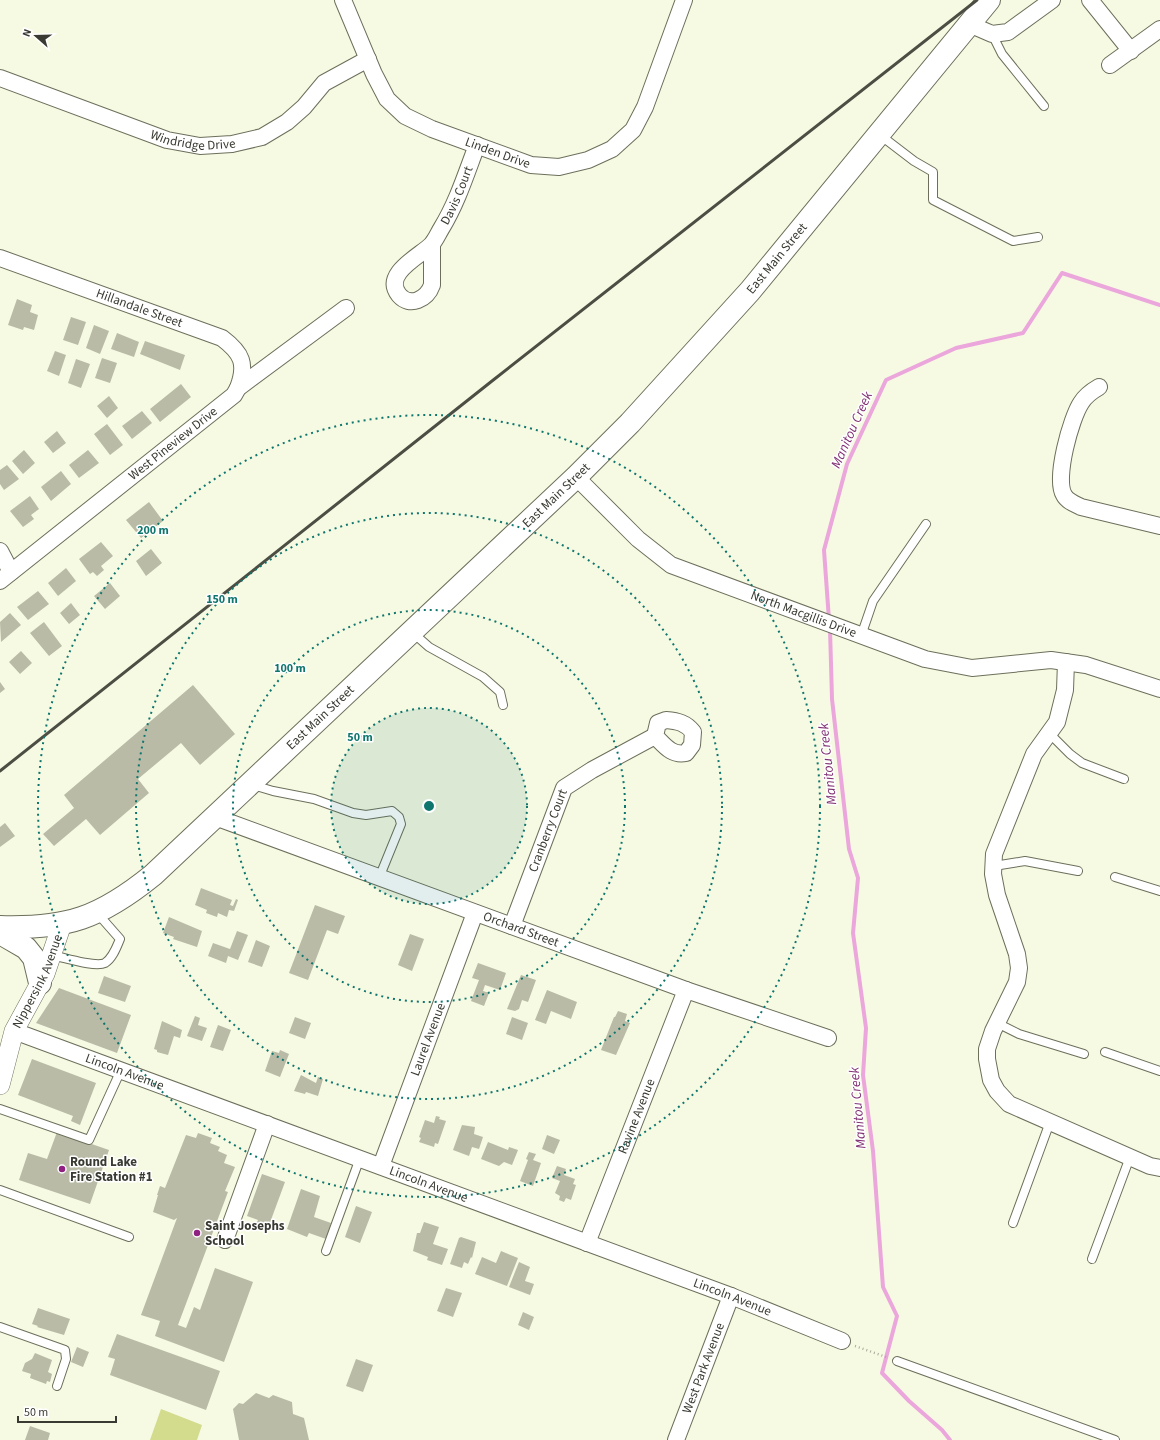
<svg xmlns="http://www.w3.org/2000/svg" width="1160" height="1440" viewBox="0 0 1160 1440" font-family="'Source Sans 3',sans-serif">
	<rect width="100%" height="100%" fill="#f7fae3"/>
	<path fill="#d3db8c" d="M 161,1409 L 202,1425 L 197,1440 L 150,1440 Z"/>
	<g fill="none" stroke-linecap="round" stroke-linejoin="round">
		<path stroke="#eba6dc" stroke-width="4" d="M 829,620 L 824,550 L 847,464 L 886,380 L 956,348 L 1023,333 L 1062,273 L 1160,305
			M 830,629 L 832,699 L 849,849 L 858,878 L 853,933 L 866,1028 L 863,1075 L 873,1151 L 883,1287 L 897,1316 L 882,1373 L 909,1401 L 942,1430 L 950,1440"/>
	</g>
	<path fill="#b9bba6" d="M 17,299 L 32,305 L 30,312 L 38,315 L 34,330 L 24,327 L 23,330 L 8,325 Z
		M 71,317 L 86,322 L 78,345 L 63,340 Z
		M 94,325 L 109,331 L 100,354 L 86,348 Z
		M 117,333 L 139,342 L 134,357 L 111,349 Z
		M 145,341 L 185,355 L 180,370 L 140,354 Z
		M 55,351 L 66,355 L 59,376 L 47,371 Z
		M 102,358 L 117,363 L 110,383 L 95,378 Z
		M 76,359 L 90,364 L 81,388 L 68,383 Z
		M 181,384 L 191,397 L 160,422 L 150,409 Z
		M 109,396 L 118,408 L 107,418 L 97,406 Z
		M 142,411 L 152,423 L 132,439 L 122,426 Z
		M 107,424 L 123,445 L 110,455 L 94,434 Z
		M 57,431 L 66,443 L 53,453 L 44,442 Z
		M 24,450 L 35,463 L 23,474 L 12,461 Z
		M 88,450 L 99,463 L 79,478 L 69,465 Z
		M 7,465 L 19,479 L 4,490 L 0,484 L 0,470 Z
		M 61,471 L 71,484 L 51,501 L 41,487 Z
		M 30,496 L 39,509 L 31,515 L 34,519 L 23,527 L 10,511 Z
		M 149,502 L 163,521 L 141,538 L 126,520 Z
		M 101,542 L 113,556 L 101,566 L 104,570 L 97,576 L 93,572 L 90,574 L 79,559 Z
		M 151,549 L 162,563 L 146,576 L 136,561 Z
		M 66,568 L 76,581 L 58,596 L 48,583 Z
		M 110,583 L 120,596 L 105,609 L 94,596 Z
		M 38,591 L 49,604 L 28,620 L 17,607 Z
		M 71,603 L 80,615 L 69,624 L 60,613 Z
		M 10,613 L 21,625 L 1,642 L 0,622 Z
		M 44,622 L 62,646 L 49,656 L 30,633 Z
		M 21,651 L 32,663 L 20,674 L 9,662 Z
		M 0,682 L 5,689 L 0,693 Z
		M 193,685 L 235,734 L 200,765 L 181,743 L 138,779 L 149,793 L 100,835 L 86,819 L 54,846 L 43,834 L 74,808 L 64,795 Z
		M 5,823 L 15,836 L 0,847 L 0,827 Z
		M 201,888 L 232,900 L 230,905 L 233,906 L 236,899 L 238,900 L 234,911 L 229,910 L 227,917 L 218,913 L 217,917 L 206,913 L 207,910 L 195,905 Z
		M 315,905 L 345,916 L 338,934 L 327,930 L 308,980 L 289,973 Z
		M 169,917 L 202,931 L 197,947 L 173,939 L 174,937 L 163,933 Z
		M 237,931 L 248,935 L 238,960 L 228,956 L 226,963 L 208,956 L 213,943 L 230,949 Z
		M 410,934 L 424,939 L 412,971 L 398,965 Z
		M 256,940 L 270,946 L 262,967 L 248,962 Z
		M 478,963 L 506,973 L 500,990 L 485,985 L 483,991 L 489,993 L 484,1006 L 471,1001 L 479,980 L 472,978 Z
		M 521,975 L 536,980 L 528,1002 L 522,1000 L 519,1009 L 515,1011 L 507,1009 Z
		M 104,976 L 131,986 L 125,1002 L 98,993 Z
		M 59,988 L 131,1015 L 117,1053 L 36,1023 Z
		M 547,990 L 577,1002 L 571,1019 L 551,1011 L 546,1024 L 535,1020 Z
		M 618,1011 L 627,1014 L 625,1021 L 630,1023 L 616,1055 L 601,1050 L 614,1017 L 615,1017 Z
		M 195,1016 L 200,1018 L 198,1025 L 207,1028 L 202,1041 L 187,1036 Z
		M 295,1017 L 311,1023 L 305,1039 L 289,1033 Z
		M 512,1017 L 528,1023 L 522,1040 L 506,1034 Z
		M 162,1021 L 182,1030 L 180,1038 L 174,1036 L 168,1055 L 157,1052 L 157,1050 L 154,1049 Z
		M 218,1025 L 231,1030 L 223,1051 L 210,1047 Z
		M 280,1050 L 289,1054 L 280,1077 L 265,1071 L 272,1051 L 279,1053 Z
		M 32,1059 L 96,1083 L 80,1125 L 71,1121 L 73,1116 L 18,1095 Z
		M 301,1075 L 316,1083 L 318,1077 L 323,1079 L 318,1096 L 306,1092 L 305,1094 L 294,1091 Z
		M 436,1116 L 440,1117 L 439,1119 L 446,1121 L 438,1144 L 435,1143 L 434,1147 L 419,1142 L 421,1138 L 419,1137 L 425,1120 L 434,1123 Z
		M 462,1125 L 475,1127 L 474,1134 L 483,1137 L 479,1149 L 472,1147 L 469,1156 L 453,1150 Z
		M 57,1132 L 109,1150 L 90,1204 L 19,1180 L 28,1153 L 47,1159 Z
		M 198,1133 L 212,1138 L 210,1143 L 220,1147 L 218,1151 L 227,1155 L 224,1163 L 235,1167 L 225,1191 L 228,1192 L 178,1325 L 186,1328 L 194,1307 L 200,1310 L 215,1268 L 253,1282 L 224,1362 L 155,1336 L 160,1321 L 141,1315 L 177,1218 L 174,1220 L 153,1212 L 158,1195 L 157,1195 L 160,1186 L 165,1188 L 186,1135 L 196,1138 Z
		M 547,1135 L 560,1140 L 554,1154 L 542,1149 Z
		M 488,1142 L 508,1150 L 509,1147 L 518,1150 L 512,1165 L 504,1162 L 499,1166 L 481,1159 Z
		M 529,1152 L 536,1154 L 533,1160 L 541,1163 L 533,1186 L 520,1181 L 528,1160 L 526,1159 Z
		M 557,1166 L 566,1169 L 564,1175 L 575,1179 L 573,1184 L 576,1185 L 571,1200 L 566,1198 L 564,1202 L 559,1200 L 560,1196 L 555,1193 L 560,1181 L 552,1178 Z
		M 262,1174 L 285,1182 L 268,1228 L 256,1224 L 258,1220 L 247,1216 Z
		M 301,1189 L 320,1196 L 314,1217 L 331,1223 L 326,1239 L 309,1233 L 307,1237 L 287,1229 Z
		M 356,1206 L 372,1212 L 360,1243 L 345,1237 Z
		M 424,1222 L 439,1227 L 433,1244 L 448,1249 L 442,1265 L 427,1260 L 428,1257 L 413,1251 L 417,1233 L 420,1233 Z
		M 461,1237 L 476,1242 L 472,1258 L 471,1257 L 468,1264 L 464,1262 L 462,1268 L 450,1264 L 459,1238 Z
		M 501,1251 L 518,1258 L 507,1286 L 475,1274 L 482,1257 L 496,1263 Z
		M 519,1262 L 530,1267 L 525,1281 L 534,1284 L 530,1295 L 509,1287 Z
		M 446,1288 L 462,1293 L 453,1317 L 437,1311 Z
		M 38,1308 L 70,1319 L 64,1335 L 37,1327 L 38,1326 L 32,1324 Z
		M 523,1312 L 534,1317 L 529,1330 L 518,1325 Z
		M 117,1334 L 220,1371 L 206,1410 L 110,1375 L 115,1359 L 108,1357 Z
		M 77,1347 L 89,1352 L 83,1367 L 71,1362 Z
		M 35,1353 L 52,1360 L 48,1372 L 52,1374 L 50,1382 L 47,1381 L 46,1384 L 30,1378 L 31,1374 L 22,1371 L 25,1363 L 32,1359 Z
		M 356,1359 L 373,1365 L 363,1392 L 346,1386 Z
		M 256,1393 L 269,1398 L 273,1395 L 292,1402 L 293,1414 L 304,1418 L 309,1440 L 239,1440 L 233,1409 L 239,1403 L 243,1404 Z
		M 30,1426 L 50,1433 L 48,1440 L 25,1440 Z"/>
	<g fill="none" stroke-linecap="round" stroke-linejoin="round">
		<g stroke="#6d6f5b" stroke-width="10">
			<path id="service" d="M 992,34 L 1002,54 L 1044,106
				M 880,135 L 914,161 L 933,172 L 933,200 L 1013,241 L 1038,237
				M 412,632 L 429,647 L 483,677 L 500,692 L 503,705
				M 861,636 L 873,601 L 926,524
				M 1049,733 L 1070,754 L 1082,763 L 1124,779
				M 253,785 L 273,791 L 314,799 L 353,813 L 366,815 L 392,811 L 399,817 L 401,824 L 379,878
				M 994,866 L 1025,861 L 1078,871
				M 1115,877 L 1160,891
				M 51,955 C 63,957 95,968 105,963 C 113,958 117,946 120,939 L 98,914
				M 997,1023 L 1019,1034 L 1084,1054
				M 1105,1052 L 1160,1071
				M 0,1109 L 89,1140 L 121,1070
				M 0,1190 L 129,1237
				M 1013,1223 L 1050,1122
				M 326,1251 L 360,1158
				M 1092,1259 L 1130,1157
				M 0,1327 L 65,1350 L 66,1359 L 57,1386
				M 897,1361 L 1115,1440"/>
		</g>
		<g stroke="#6d6f5b" stroke-width="18">
			<g id="minor">
				<path id="s1" d="M 343,0 L 374,74 L 387,99 L 405,116 L 432,129 L 531,165 L 559,167 L 588,160 L 612,149 L 633,130 L 645,107 L 684,0"/>
				<path d="M 1090,0 L 1131,51"/>
				<path d="M 969,24 L 992,34 L 1008,32 L 1052,0"/>
				<path d="M 1110,65 L 1160,29"/>
				<path id="s2" d="M 0,78 L 167,140 L 200,146 L 232,144 L 262,137 L 287,122 L 304,107 L 324,83 L 368,59"/>
				<path id="s3" d="M 432,244 L 432,285 C 427,299 410,308 399,295 C 382,274 420,256 431,245 C 435,241 438,234 441,229 C 457,203 466,174 477,145"/>
				<path id="s4" d="M 0,258 L 222,338 C 242,353 247,364 238,388"/>
				<path d="M 1099,387 C 1092,391 1085,396 1081,403 C 1071,418 1054,479 1064,495 C 1067,501 1075,504 1081,507 L 1160,526"/>
				<path id="s5" d="M 576,477 L 638,539 L 671,565 L 925,659 L 972,668 L 1051,660 L 1086,665 L 1160,689"/>
				<path d="M 0,551 L 11,572"/>
				<path id="s6" d="M 0,581 L 234,395 L 238,388 L 346,308"/>
				<path d="M 1066,662 L 1065,690 L 1057,722 L 1034,754 L 994,854 L 993,874 L 997,895 L 1017,954 L 1019,968 L 1017,982 L 993,1031 L 987,1049 L 987,1059 L 991,1080 L 997,1091 L 1009,1104 L 1150,1166 L 1160,1168"/>
				<path d="M 666,720 C 678,721 686,723 693,732 L 692,745 L 686,753 C 672,756 665,746 655,736 L 658,723 Z"/>
				<path id="s7" d="M 215,817 L 686,990 L 828,1038"/>
				<path id="s8" d="M 512,926 L 564,788 L 592,770 L 655,736"/>
				<path id="s9" d="M 14,1031 L 731,1296 L 842,1341"/>
				<path id="s10" d="M 381,1166 L 475,913"/>
				<path d="M 225,1240 L 267,1124"/>
				<path id="s11" d="M 587,1243 L 686,990"/>
				<path id="s12" d="M 676,1440 L 731,1296"/>
			</g>
		</g>
		<g stroke="#6d6f5b" stroke-width="20">
			<g id="tertiary">
				<path id="s13" d="M 0,1085 L 14,1031 L 45,974 L 62,924"/>
			</g>
		</g>
		<g stroke="#6d6f5b" stroke-width="24">
			<g id="secondary">
				<path id="s14" d="M 0,927 C 67,929 100,918 153,875 L 576,477 L 630,423 L 750,291 L 989,0"/>
				<path d="M 0,933 L 26,948 L 34,958 L 40,983"/>
			</g>
		</g>
		<path stroke="#a9ab9a" stroke-width="2.5" stroke-dasharray="1 3" stroke-linecap="butt" d="M 855,1346 L 889,1358"/>
		<use href="#service" stroke="#fff" stroke-width="8"/>
		<use href="#minor" stroke="#fff" stroke-width="16"/>
		<use href="#tertiary" stroke="#fff" stroke-width="19"/>
		<use href="#secondary" stroke="#fff" stroke-width="22"/>
		<path stroke="#4c4e44" stroke-width="3" d="M 0,771 L 492,381 L 977,0"/>
	</g>
	<circle cx="429" cy="806" r="98" fill="#0f766e" fill-opacity=".12"/>
	<g fill="none" stroke="#0f766e" stroke-width="2" stroke-dasharray="2 4">
		<circle cx="429" cy="806" r="98"/>
		<circle cx="429" cy="806" r="196"/>
		<circle cx="429" cy="806" r="293"/>
		<circle cx="429" cy="806" r="391"/>
	</g>
	<g fill="#902081" stroke="#fff" stroke-width="1.5">
		<circle cx="62" cy="1169" r="4"/>
		<circle cx="197" cy="1233" r="4"/>
	</g>
	<g text-anchor="middle" dominant-baseline="central" stroke-width="3" stroke-linejoin="round" paint-order="stroke">
		<g font-size="13" fill="#393b32" stroke="#fff">
			<text stroke="none"><textPath href="#s2" startOffset="204">Windridge Drive</textPath></text>
			<text stroke="none"><textPath href="#s1" startOffset="233">Linden Drive</textPath></text>
			<text stroke="none"><textPath href="#s3" startOffset="206">Davis Court</textPath></text>
			<text stroke="none"><textPath href="#s14" startOffset="1044">East Main Street</textPath></text>
			<text stroke="none"><textPath href="#s4" startOffset="148">Hillandale Street</textPath></text>
			<text stroke="none"><textPath href="#s6" startOffset="221">West Pineview Drive</textPath></text>
			<text stroke="none"><textPath href="#s14" startOffset="720">East Main Street</textPath></text>
			<text stroke="none"><textPath href="#s5" startOffset="271">North Macgillis Drive</textPath></text>
			<text stroke="none"><textPath href="#s14" startOffset="396">East Main Street</textPath></text>
			<text stroke="none"><textPath href="#s8" startOffset="102">Cranberry Court</textPath></text>
			<text stroke="none"><textPath href="#s7" startOffset="326">Orchard Street</textPath></text>
			<text stroke="none"><textPath href="#s13" startOffset="111">Nippersink Avenue</textPath></text>
			<text stroke="none"><textPath href="#s10" startOffset="135">Laurel Avenue</textPath></text>
			<text stroke="none"><textPath href="#s9" startOffset="118">Lincoln Avenue</textPath></text>
			<text stroke="none"><textPath href="#s11" startOffset="136">Ravine Avenue</textPath></text>
			<text stroke="none"><textPath href="#s9" startOffset="442">Lincoln Avenue</textPath></text>
			<text stroke="none"><textPath href="#s9" startOffset="766">Lincoln Avenue</textPath></text>
			<text stroke="none"><textPath href="#s12" startOffset="77">West Park Avenue</textPath></text>
		</g>
		<g font-size="13" font-weight="bold" fill="#393b32" stroke="#fff" text-anchor="start">
			<text x="70" y="1162">Round Lake<tspan x="70" dy="15">Fire Station #1</tspan></text>
			<text x="205" y="1226">Saint Josephs<tspan x="205" dy="15">School</tspan></text>
		</g>
		<g font-size="14" font-style="italic" fill="#803073" stroke="#fff">
			<text transform="translate(852 430) rotate(-66)">Manitou Creek</text>
			<text transform="translate(828 764) rotate(-96)">Manitou Creek</text>
			<text transform="translate(858 1108) rotate(-95)">Manitou Creek</text>
		</g>
	</g>
	<circle cx="429" cy="806" r="6" fill="#0f766e" stroke="#fff" stroke-width="2"/>
	<g font-size="12" text-anchor="middle" font-weight="bold" fill="#0f766e" stroke="#fff" stroke-width="3" stroke-linejoin="round" paint-order="stroke">
		<text x="153" y="534">200 m</text>
		<text x="222" y="603">150 m</text>
		<text x="290" y="672">100 m</text>
		<text x="360" y="741">50 m</text>
	</g>
	<g transform="translate(36 36) rotate(290)" stroke="#ffffff" stroke-width="3" paint-order="stroke">
	<path d="M0-3L7 15L0 10L-7 15Z" fill="#393b32"/>
	<text y="-6" font-size="11" font-weight="bold" text-anchor="middle" fill="#393b32">N</text>
	</g>
	<path d="M18 1416v6h98v-6" fill="none" stroke="#393b32" stroke-width="2"/>
	<text x="24" y="1416" font-size="12" fill="#393b32" stroke="#ffffff" stroke-width="3" paint-order="stroke">50 m</text>
</svg>
